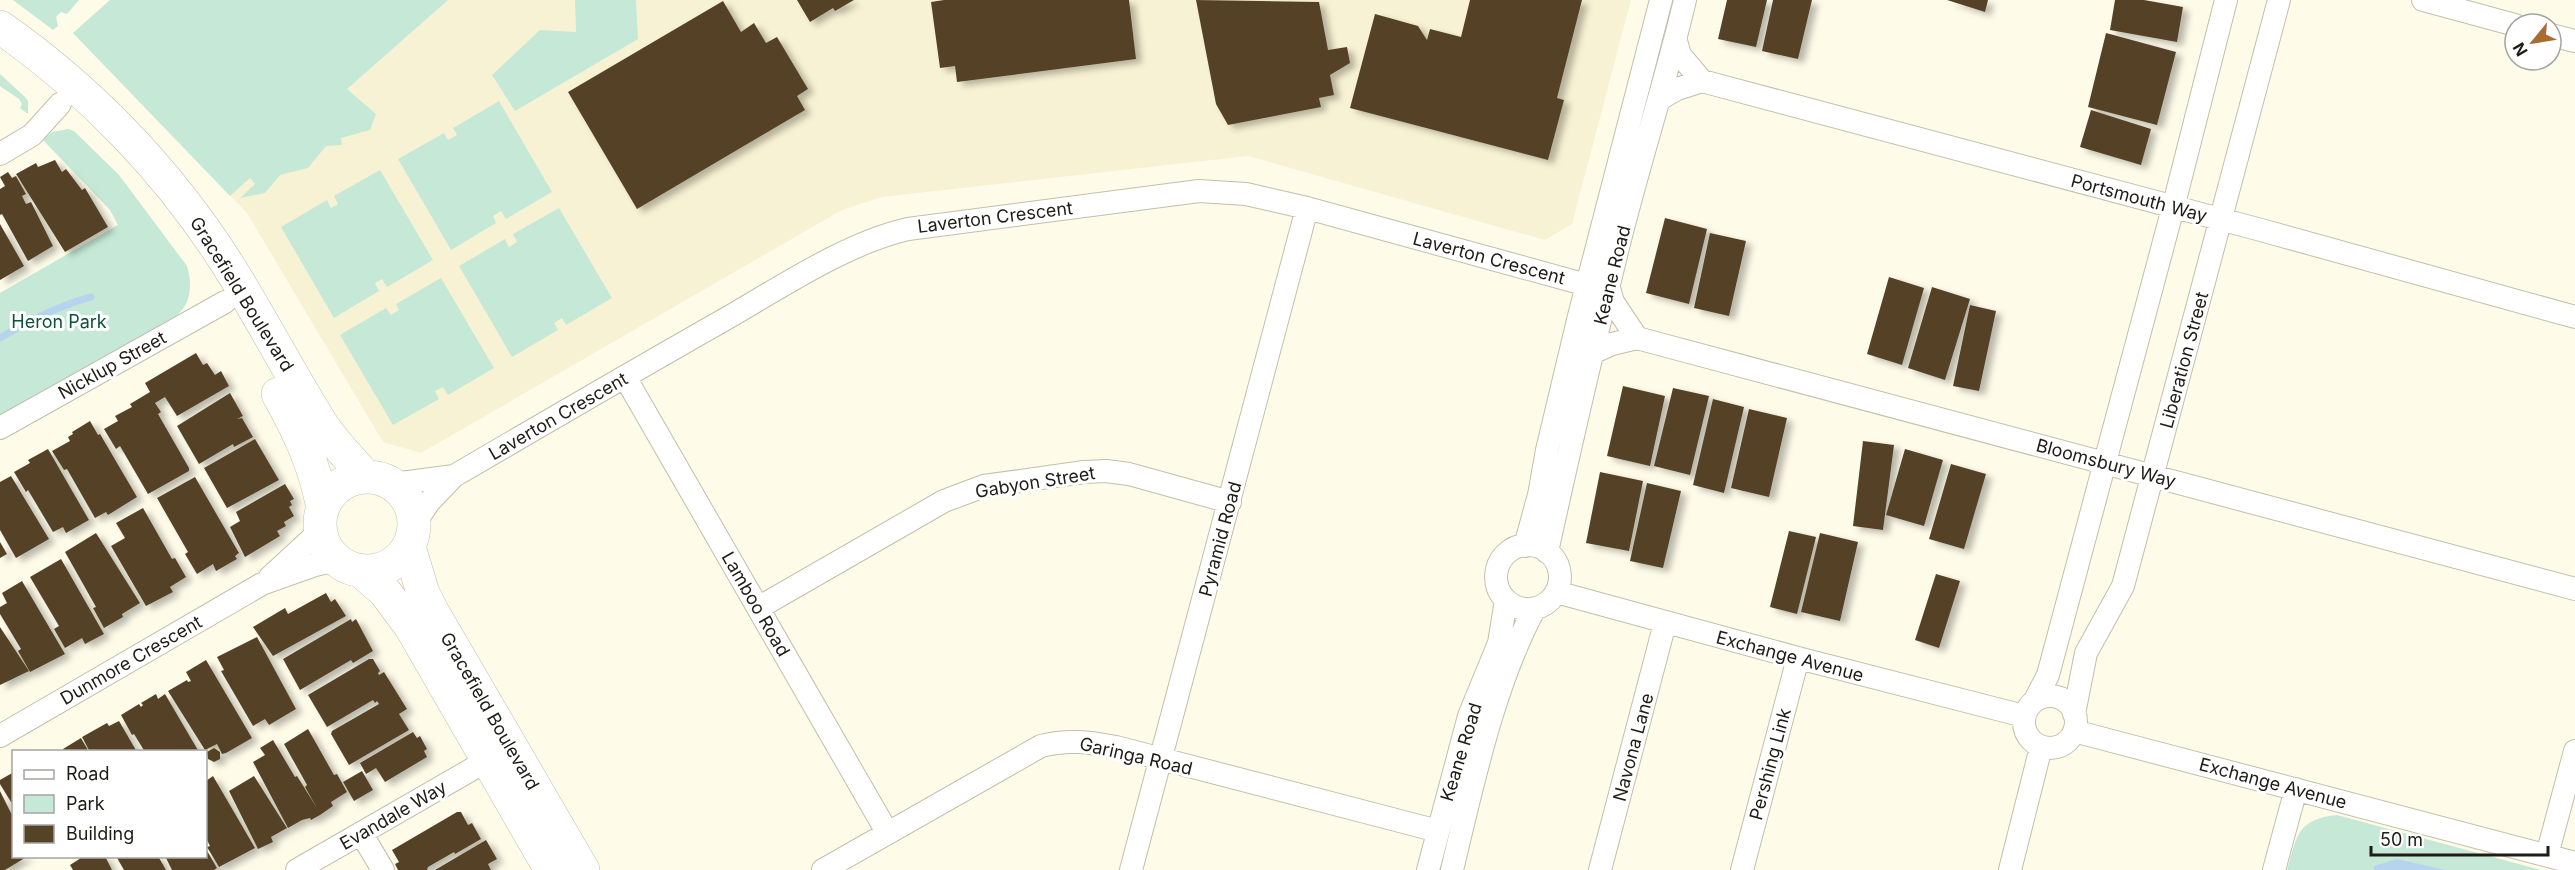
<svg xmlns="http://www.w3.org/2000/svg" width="2575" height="870" viewBox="0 0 2575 870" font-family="Inter,sans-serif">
	<defs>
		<filter id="shadow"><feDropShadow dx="6" dy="4" stdDeviation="3" flood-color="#0004"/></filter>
	</defs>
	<rect width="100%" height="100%" fill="#fefbe9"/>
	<path fill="#f8f2d4" d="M 110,0 L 1631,0 L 1572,224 L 1545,240 L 1248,156 L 882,197 L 842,210 L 421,453 L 383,442 L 247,213 L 73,33 Z"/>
	<path fill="#c5e9d6" d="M 13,0 L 79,0 L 67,14 L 61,12 L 56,17 L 58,26 L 53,30 Z
		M 110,0 L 448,0 L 347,89 L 376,114 L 370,130 L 341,138 L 342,145 L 326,146 L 308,168 L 280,175 L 265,193 L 240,198 L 255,184 L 250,178 L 230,196 L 73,33 Z
		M 575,0 L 636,0 L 638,39 L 515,111 L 492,75 L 540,30 L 576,32 Z
		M 0,74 L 25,97 L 28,101 L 28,114 L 20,108 L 22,104 L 19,99 L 0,86 Z
		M 499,101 L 552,192 L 506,219 L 501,211 L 493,216 L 496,223 L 451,250 L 398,159 L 444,133 L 448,140 L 457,135 L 453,128 Z
		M 68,129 L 74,131 L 119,175 L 187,266 C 192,282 192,303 177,315 L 0,418 L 0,293 L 118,225 L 110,210 L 43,140 L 52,132 Z
		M 380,170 L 433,260 L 387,287 L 382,279 L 375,283 L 379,291 L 334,318 L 281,227 L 327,200 L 331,208 L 338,204 L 334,196 Z
		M 559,208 L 612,298 L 566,325 L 562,318 L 554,323 L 558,330 L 512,357 L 459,266 L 505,239 L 509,247 L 517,242 L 513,234 Z
		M 441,278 L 494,368 L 448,395 L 443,387 L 435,391 L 439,399 L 393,425 L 340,335 L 386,308 L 391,315 L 399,310 L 396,304 Z
		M 2337,815 L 2541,870 L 2287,870 C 2297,836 2297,819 2337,815 Z"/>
	<path fill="#b6d4ee" d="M 2397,859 L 2445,870 L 2374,870 L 2374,866 Z"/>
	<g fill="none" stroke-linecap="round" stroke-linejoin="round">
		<path stroke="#b6d4ee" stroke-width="7" d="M 0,338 C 30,320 58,306 91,297"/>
	</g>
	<path fill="#544327" filter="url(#shadow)" d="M 797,0 L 854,0 L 835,11 L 833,8 L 810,22 Z
		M 944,0 L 1129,0 L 1136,59 L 957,82 L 955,66 L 940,68 L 931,2 Z
		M 1196,0 L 1319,2 L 1328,50 L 1347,47 L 1350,63 L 1330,75 L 1334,95 L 1319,98 L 1321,107 L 1228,125 L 1216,104 Z
		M 1470,0 L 1582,0 L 1557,98 L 1564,100 L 1548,160 L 1350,108 L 1375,14 L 1418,26 L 1427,40 L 1430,29 L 1461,37 Z
		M 1727,0 L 1767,0 L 1756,47 L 1718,39 Z
		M 1773,0 L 1812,0 L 1798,59 L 1762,51 Z
		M 1947,0 L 1988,0 L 1985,12 Z
		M 2115,0 L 2144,0 L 2183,7 L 2177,42 L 2110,30 Z
		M 723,1 L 741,32 L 754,23 L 766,43 L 777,37 L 808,89 L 797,96 L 805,110 L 637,209 L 568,92 Z
		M 2106,33 L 2176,52 L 2157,125 L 2088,107 Z
		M 2091,110 L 2151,129 L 2141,165 L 2080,147 Z
		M 55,160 L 62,172 L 66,169 L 82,190 L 85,188 L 108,227 L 65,252 L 16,174 L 36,163 L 38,167 Z
		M 8,172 L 12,178 L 16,176 L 26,194 L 22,196 L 26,204 L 31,202 L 53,246 L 28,261 L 2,214 L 0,215 L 0,189 L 5,186 L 0,177 Z
		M 1665,218 L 1707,229 L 1689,304 L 1646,293 Z
		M 0,224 L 24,266 L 0,280 Z
		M 1710,233 L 1746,241 L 1729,316 L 1694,308 Z
		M 1889,277 L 1924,288 L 1902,365 L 1867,354 Z
		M 1932,287 L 1970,299 L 1945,380 L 1908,368 Z
		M 1970,305 L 1996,311 L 1979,391 L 1953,386 Z
		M 196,353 L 203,365 L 207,363 L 215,375 L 221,371 L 229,386 L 177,416 L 165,397 L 155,403 L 161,412 L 158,414 L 189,468 L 189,471 L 148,494 L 120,446 L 116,449 L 104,429 L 118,421 L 115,416 L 132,407 L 130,404 L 150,392 L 145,383 Z
		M 1623,386 L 1665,396 L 1650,466 L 1607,456 Z
		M 1673,388 L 1709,396 L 1690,475 L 1654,466 Z
		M 230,393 L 243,416 L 237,419 L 242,418 L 253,437 L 234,447 L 233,444 L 199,464 L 177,426 Z
		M 1713,399 L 1744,407 L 1724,493 L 1693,485 Z
		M 1749,409 L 1787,418 L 1769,497 L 1731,488 Z
		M 90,421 L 98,435 L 100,434 L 137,497 L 108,515 L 106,512 L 95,518 L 67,469 L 64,470 L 52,451 L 70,441 L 68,437 L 73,434 L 72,432 Z
		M 255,439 L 279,480 L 227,508 L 204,468 Z
		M 1863,441 L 1894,445 L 1883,530 L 1853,526 Z
		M 48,449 L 89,520 L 66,533 L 63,527 L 53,532 L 28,490 L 26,492 L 14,472 L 30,463 L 28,460 Z
		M 1905,449 L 1943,460 L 1924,526 L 1886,515 Z
		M 1951,464 L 1986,474 L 1964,549 L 1929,539 Z
		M 1600,472 L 1643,481 L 1629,551 L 1586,543 Z
		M 11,476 L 49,539 L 16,558 L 0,530 L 0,482 Z
		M 195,477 L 239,553 L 235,556 L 237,559 L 216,571 L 213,564 L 197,574 L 185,554 L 188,552 L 157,498 Z
		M 1647,483 L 1681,491 L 1663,568 L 1630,561 Z
		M 285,484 L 294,499 L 290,501 L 292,505 L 289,507 L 294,516 L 284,522 L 286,526 L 277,531 L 280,536 L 245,557 L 230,527 L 240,521 L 236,512 Z
		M 143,508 L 172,559 L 175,558 L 186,577 L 170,587 L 173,592 L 146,606 L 111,546 L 125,538 L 116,523 Z
		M 1789,531 L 1816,537 L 1797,614 L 1770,607 Z
		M 96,533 L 140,603 L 122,614 L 123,617 L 104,628 L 93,608 L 96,607 L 65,552 Z
		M 1820,533 L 1858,542 L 1840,621 L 1801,612 Z
		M 0,542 L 7,554 L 0,558 Z
		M 61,559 L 104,634 L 85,644 L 82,638 L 65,648 L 54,629 L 59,626 L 30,577 Z
		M 1936,574 L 1960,581 L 1939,648 L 1915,640 Z
		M 22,581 L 65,654 L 30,672 L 18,651 L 21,649 L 0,614 L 0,607 L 7,603 L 2,593 Z
		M 326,593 L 331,602 L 335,599 L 346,616 L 273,656 L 253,627 L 285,608 L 288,614 Z
		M 351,619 L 352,622 L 356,619 L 373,651 L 353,663 L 351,660 L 300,690 L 283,659 Z
		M 0,627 L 29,671 L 0,685 Z
		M 257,637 L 296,709 L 269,725 L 265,719 L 253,726 L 221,671 L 224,670 L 217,657 Z
		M 369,659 L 373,659 L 380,671 L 378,673 L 379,675 L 384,672 L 407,709 L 399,714 L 409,730 L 349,765 L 331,734 L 332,731 L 379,704 L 377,701 L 375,703 L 373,700 L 327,727 L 308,695 Z
		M 206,660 L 252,738 L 226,753 L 222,754 L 217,744 L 205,750 L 168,691 L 187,680 L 188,682 L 191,681 L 186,672 Z
		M 156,694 L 158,699 L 165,694 L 199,752 L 145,752 L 134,734 L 132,735 L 121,715 L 139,704 L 141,707 L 143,705 L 141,703 Z
		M 119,721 L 137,752 L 90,752 L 82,737 L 107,723 L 109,726 Z
		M 308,729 L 334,775 L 337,774 L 347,792 L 331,802 L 333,806 L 320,815 L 311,820 L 310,818 L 302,820 L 288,828 L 253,762 L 265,755 L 260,748 L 273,740 L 295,777 L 297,776 L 317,808 L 305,787 L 307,785 L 284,744 Z
		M 413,732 L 417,738 L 420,736 L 427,749 L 424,751 L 427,757 L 385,782 L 376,768 L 366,774 L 360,763 Z
		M 81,738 L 89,752 L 65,752 L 63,749 Z
		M 214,748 L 220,752 L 220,759 L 214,762 L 208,759 L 207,752 Z
		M 362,771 L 373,790 L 354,801 L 343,782 Z
		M 14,772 L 14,807 L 0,784 L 0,780 Z
		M 213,776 L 255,848 L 219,867 L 207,847 L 210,846 L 206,838 L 206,781 Z
		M 254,776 L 287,828 L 271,837 L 273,842 L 258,849 L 229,791 Z
		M 0,791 L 14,819 L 14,856 L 28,856 L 5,870 L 0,870 Z
		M 457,812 L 461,812 L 468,825 L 472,823 L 481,839 L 455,854 L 454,852 L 428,867 L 427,870 L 398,870 L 395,864 L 399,862 L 392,850 Z
		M 486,840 L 497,859 L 488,864 L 491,870 L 435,870 Z
		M 206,849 L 217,868 L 214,870 L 172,870 L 165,856 L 206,856 Z
		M 84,856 L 105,856 L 112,870 L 73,870 L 70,865 Z
		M 116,856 L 158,856 L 166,870 L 124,870 Z"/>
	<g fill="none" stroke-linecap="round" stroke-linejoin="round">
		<g stroke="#c3bfaa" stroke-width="24">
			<path id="street" d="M 2423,0 L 2515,25
				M 2551,35 L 2575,41
				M 1676,41 L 1680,55 L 1702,81
				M 1660,99 L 1677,89 L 1702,81 L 2261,230 L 2575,317
				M 0,154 L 32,135 L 60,104
				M 1637,338 L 2575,589
				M 1592,353 L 1612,344 L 1637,338 L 1613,302 L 1609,288
				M 625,377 L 887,832
				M 0,428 L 225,302
				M 393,484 L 454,476
				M 415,523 L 429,502 L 454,476 C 543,424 632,372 722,321 C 778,289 846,243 908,229 L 1199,191 L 1246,194 L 1307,208 L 1587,285
				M1496 577a32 32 0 1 1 64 0a32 32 0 1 1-64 0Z
				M 1525,546 L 1539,495 L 1547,450 L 1579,316 L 1661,0
				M 1547,552 C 1568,456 1590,360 1614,264 C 1635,175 1664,89 1685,0
				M 270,577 L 320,531
				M 1556,592 L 1798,658 L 2024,716
				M 758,608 L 944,501 L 984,486 L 1084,472 L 1106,471 L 1129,474 L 1230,502
				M2024 722a26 26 0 1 1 52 0a26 26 0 1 1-52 0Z
				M 2035,700 L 2048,675 L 2173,208 L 2226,0
				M 2074,714 L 2086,653 L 2123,586 L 2279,0
				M 2074,731 L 2575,863
				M 0,736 L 262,584 L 315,565 L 337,560
				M 361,833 L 383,870
				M 2547,855 L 2575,751
				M 297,870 L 488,760
				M 823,870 L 1041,746 C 1068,739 1089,742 1116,747 L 1438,831
				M 1131,870 L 1307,208
				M 1428,870 L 1469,716 L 1499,643 L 1506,600
				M 1452,870 C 1472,787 1494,683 1535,608
				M 1600,870 L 1665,623
				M 1742,870 L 1798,658
				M 2010,870 L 2041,747
				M 2274,870 L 2296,789"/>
		</g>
		<g stroke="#c3bfaa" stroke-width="34">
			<path id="secondary" d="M 0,27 C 89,89 168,171 226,262 C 260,315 288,371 321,423 C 333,442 350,459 365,476
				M 278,394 C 299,431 315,466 323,508
				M320 524a47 47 0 1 1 94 0a47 47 0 1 1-94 0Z
				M 409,547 L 423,593 L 432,611 L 583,870
				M 360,570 L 385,592 L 411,627 L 551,870"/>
		</g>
		<use href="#street" stroke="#fff" stroke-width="22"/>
		<use href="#secondary" stroke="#fff" stroke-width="33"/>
	</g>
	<g text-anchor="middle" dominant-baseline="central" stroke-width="6" stroke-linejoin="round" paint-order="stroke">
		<g font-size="18" fill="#1e1c15" stroke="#fff">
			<text transform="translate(2139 198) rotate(15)">Portsmouth Way</text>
			<text transform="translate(995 217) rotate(-7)">Laverton Crescent</text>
			<text transform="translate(1489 258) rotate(15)">Laverton Crescent</text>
			<text transform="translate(1612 275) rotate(-76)">Keane Road</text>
			<text transform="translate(242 294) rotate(58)">Gracefield Boulevard</text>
			<text transform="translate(2184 360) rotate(-75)">Liberation Street</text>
			<text transform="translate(112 365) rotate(-29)">Nicklup Street</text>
			<text transform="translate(558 416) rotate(-30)">Laverton Crescent</text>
			<text transform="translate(2106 463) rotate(15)">Bloomsbury Way</text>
			<text transform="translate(1035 482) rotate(-9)">Gabyon Street</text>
			<text transform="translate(1220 539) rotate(-75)">Pyramid Road</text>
			<text transform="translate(756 604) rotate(60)">Lamboo Road</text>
			<text transform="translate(1790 656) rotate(15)">Exchange Avenue</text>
			<text transform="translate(131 660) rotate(-30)">Dunmore Crescent</text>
			<text transform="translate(490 711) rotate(60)">Gracefield Boulevard</text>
			<text transform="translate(1633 747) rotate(-75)">Navona Lane</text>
			<text transform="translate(1461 752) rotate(-73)">Keane Road</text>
			<text transform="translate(1136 756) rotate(13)">Garinga Road</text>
			<text transform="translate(1770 764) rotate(-75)">Pershing Link</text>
			<text transform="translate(2273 783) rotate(15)">Exchange Avenue</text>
			<text transform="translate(393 815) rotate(-30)">Evandale Way</text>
		</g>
		<g font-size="18" fill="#0d5239" stroke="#fff">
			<text x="59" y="321">Heron Park</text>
		</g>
	</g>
	<rect x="12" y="750" width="195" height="108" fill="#ffffff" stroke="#a5a4a1" stroke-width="1.5"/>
	<rect x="24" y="770" width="30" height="9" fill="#ffffff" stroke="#a5a4a1" stroke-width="1.5"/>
	<text x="66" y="780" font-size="18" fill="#1e1c15">Road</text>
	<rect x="24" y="795" width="30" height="18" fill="#c5e9d6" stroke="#a5a4a1" stroke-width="1.5"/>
	<text x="66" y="810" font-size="18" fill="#1e1c15">Park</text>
	<rect x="24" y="825" width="30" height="18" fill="#544327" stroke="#a5a4a1" stroke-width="1.5"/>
	<text x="66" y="840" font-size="18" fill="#1e1c15">Building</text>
	<g transform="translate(2533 42) rotate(240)"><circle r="28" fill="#ffffff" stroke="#a5a4a1" stroke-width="1.5"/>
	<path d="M0-4.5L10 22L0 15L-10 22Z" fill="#aa6b32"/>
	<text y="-9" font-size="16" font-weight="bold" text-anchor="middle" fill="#1e1c15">N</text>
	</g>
	<path d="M2371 846v9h177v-9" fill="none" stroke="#1e1c15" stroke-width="3"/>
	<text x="2380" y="846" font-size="18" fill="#1e1c15" stroke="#ffffff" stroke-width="4.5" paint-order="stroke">50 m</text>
</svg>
